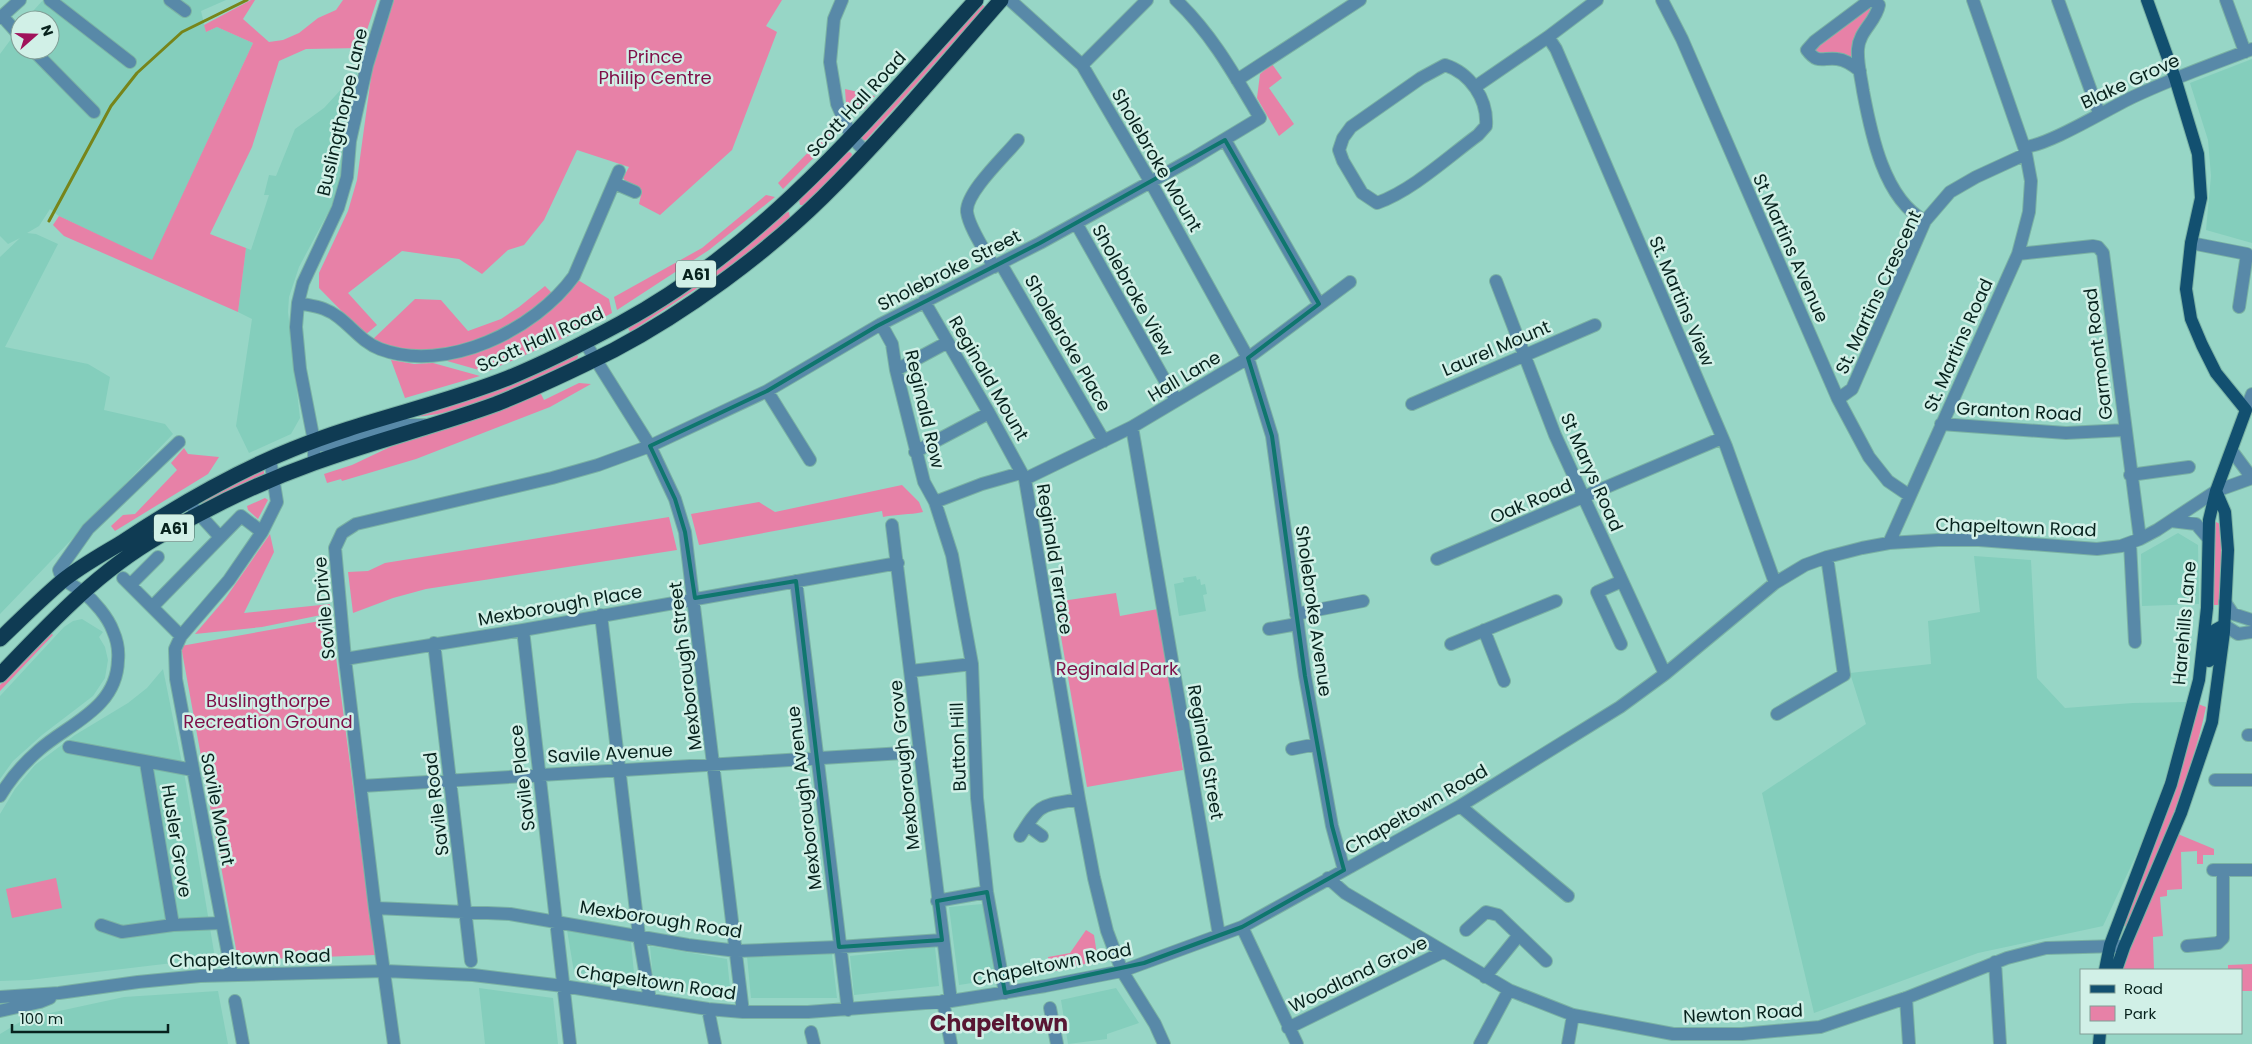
<svg xmlns="http://www.w3.org/2000/svg" width="2252" height="1044" viewBox="0 0 2252 1044" font-family="Poppins,sans-serif">
	<rect width="100%" height="100%" fill="#97d6c6"/>
	<path fill="#84cebc" d="M 43,0 L 226,0 L 201,11 L 206,32 L 217,27 L 253,43 L 152,261 L 59,216 L 50,209 L 39,226 L 27,233 L 36,234 L 58,244 L 5,347 L 88,364 L 110,377 L 104,410 L 165,424 L 173,434 L 0,614 L 0,257 L 20,238 L 8,244 L 0,236 L 0,54 L 20,27 L 20,50 L 50,50 L 50,20 L 25,20 Z
		M 2252,59 L 2252,243 L 2206,230 L 2211,176 L 2208,140 L 2190,83 Z
		M 357,72 L 340,180 L 331,207 L 299,267 L 289,297 L 288,312 L 300,418 L 291,434 L 249,453 L 236,426 L 252,319 L 238,312 L 246,248 L 251,250 L 269,195 L 264,195 L 269,175 L 276,176 L 295,129 L 324,108 Z
		M 2178,533 L 2198,545 L 2199,604 L 2142,606 L 2141,554 Z
		M 1974,556 L 2031,560 L 2037,678 L 2065,708 L 2133,703 L 2188,702 L 2153,819 L 2103,926 L 1978,953 L 1814,1013 L 1762,793 L 1866,724 L 1850,673 L 1931,664 L 1928,621 L 1980,612 Z
		M 1196,576 L 1197,580 L 1200,579 L 1201,585 L 1205,584 L 1207,594 L 1203,595 L 1206,611 L 1179,616 L 1174,584 L 1184,582 L 1183,578 Z
		M 82,619 L 103,632 L 99,637 L 105,647 L 108,660 L 105,678 L 93,696 L 42,735 L 13,761 L 0,779 L 0,696 L 64,627 L 73,621 Z
		M 163,669 L 185,778 L 215,958 L 29,980 L 0,981 L 0,814 L 15,789 L 35,765 L 75,735 L 128,703 L 147,688 Z
		M 983,904 L 998,979 L 959,985 L 949,907 Z
		M 567,930 L 631,942 L 635,984 L 574,972 Z
		M 650,946 L 727,959 L 731,997 L 654,988 Z
		M 935,947 L 939,986 L 854,995 L 850,956 Z
		M 832,954 L 837,998 L 751,998 L 747,956 Z
		M 479,988 L 553,998 L 558,1044 L 485,1044 Z
		M 1116,988 L 1139,1023 L 1107,1034 L 1107,1039 L 1068,1044 L 1061,1000 Z
		M 218,991 L 228,1044 L 0,1044 L 0,1034 L 20,1022 L 50,1013 L 124,997 Z"/>
	<path fill="#e781a7" d="M 251,0 L 255,0 L 243,19 L 269,42 L 283,40 L 299,33 L 318,18 L 336,10 L 343,0 L 377,0 L 361,48 L 306,49 L 279,61 L 252,147 L 210,234 L 246,248 L 238,312 L 64,236 L 53,225 L 59,216 L 152,260 L 253,43 L 217,27 L 206,32 L 204,25 Z
		M 394,0 L 782,0 L 766,26 L 777,32 L 732,150 L 660,215 L 639,204 L 642,191 C 637,184 627,185 623,178 L 629,167 L 577,150 L 544,220 L 524,245 L 508,250 L 482,274 L 459,259 L 402,251 L 348,293 L 377,325 L 365,335 L 319,288 L 319,273 L 348,211 L 357,180 L 372,70 Z
		M 981,3 L 985,7 L 866,140 L 863,141 L 861,137 Z
		M 1868,4 L 1874,10 L 1852,58 L 1817,52 L 1813,48 Z
		M 1272,64 L 1282,78 L 1269,88 L 1294,124 L 1279,136 L 1257,98 L 1260,74 Z
		M 845,89 L 875,96 L 864,109 L 855,110 L 846,103 Z
		M 834,126 L 837,134 L 783,189 L 778,183 Z
		M 850,152 L 852,154 L 851,158 L 804,205 L 800,205 L 799,200 L 846,153 Z
		M 766,195 L 775,197 L 709,250 L 617,310 L 614,297 L 702,248 Z
		M 789,212 L 790,218 L 731,266 L 630,332 L 627,326 L 784,213 Z
		M 578,280 L 609,299 L 612,313 L 566,337 L 486,372 L 440,359 L 544,316 L 563,299 Z
		M 545,286 L 554,295 L 515,323 L 469,344 L 427,352 L 393,349 L 372,340 L 415,299 L 441,300 L 468,331 L 501,319 L 519,307 Z
		M 577,354 L 578,357 L 576,360 C 527,384 468,414 412,417 Z
		M 391,360 L 414,364 L 433,363 L 480,376 L 405,398 Z
		M 579,383 L 591,384 L 550,407 L 416,459 L 342,481 L 341,479 L 327,483 L 324,474 L 352,465 L 409,438 L 540,392 L 544,400 Z
		M 184,448 L 188,454 L 219,457 L 208,474 L 115,531 L 111,526 L 123,515 L 135,514 L 177,470 L 171,463 Z
		M 264,468 L 264,478 L 203,505 L 201,501 Z
		M 902,485 L 919,502 L 923,512 C 909,515 897,514 883,517 L 882,511 L 699,545 L 691,514 L 759,502 L 775,512 Z
		M 265,498 L 268,500 L 258,519 L 248,510 L 247,506 Z
		M 669,517 L 677,550 L 426,589 L 393,598 L 353,613 L 348,572 L 368,571 L 385,563 Z
		M 2214,521 L 2222,525 L 2220,604 L 2218,605 L 2213,605 Z
		M 270,534 L 274,552 L 244,613 L 330,604 L 331,613 L 262,627 L 195,634 L 225,599 Z
		M 1116,593 L 1120,616 L 1158,609 L 1183,770 L 1087,787 L 1055,602 Z
		M 331,619 L 375,955 L 238,960 L 181,646 Z
		M 51,633 L 53,635 L 0,691 L 0,685 Z
		M 2198,704 L 2206,707 C 2190,783 2157,855 2128,927 L 2123,925 Z
		M 2173,832 L 2214,849 L 2214,855 L 2203,855 L 2203,864 L 2197,864 L 2197,851 L 2181,852 L 2182,889 L 2167,890 L 2167,896 L 2160,897 L 2163,936 L 2153,937 L 2154,970 L 2117,970 Z
		M 56,878 L 62,908 L 12,918 L 6,889 Z
		M 1086,930 L 1094,935 L 1098,961 L 1050,972 L 1048,957 L 1070,953 Z
		M 2252,964 L 2252,991 L 2241,991 L 2241,970 L 2228,970 L 2228,965 Z"/>
	<g fill="none" stroke-linecap="round" stroke-linejoin="round">
		<path stroke="#77851a" stroke-width="3" d="M 49,221 L 111,106 L 137,73 L 182,32 L 247,0"/>
		<g stroke="#7ab2a4" stroke-width="14">
			<path id="minor" d="M 50,0 L 130,62
				M 170,0 L 185,11
				M 842,0 L 834,19 L 830,62 L 837,104 L 852,138 L 866,152
				M 1010,0 L 1082,65 L 1150,181 L 1248,358 L 1272,436 L 1305,676 L 1332,826 L 1344,870
				M 1662,0 L 1682,39 L 1838,399 L 1869,457 L 1888,481 L 1910,496
				M 1872,0 L 1879,5 C 1876,22 1859,31 1858,49 C 1857,63 1861,77 1863,91 C 1871,134 1884,199 1925,221
				M 1973,0 L 2024,147 C 2048,146 2109,108 2135,96 C 2173,78 2213,64 2252,49
				M 2058,0 L 2099,113
				M 2226,0 L 2245,52
				M 2,16 L 20,36
				M 0,18 L 20,0
				M 1548,37 L 1556,49 L 1581,107 L 1726,446 L 1775,583
				M 33,50 L 94,112
				M 1082,65 L 1147,0
				M 1445,65 C 1470,73 1488,99 1486,126 L 1478,135 C 1448,157 1413,190 1377,203 L 1362,193 L 1343,161 L 1339,150 L 1343,138 L 1351,127 L 1421,78 Z
				M 1860,71 C 1853,65 1846,60 1837,59 C 1823,57 1818,65 1807,50 L 1815,41 L 1870,0
				M 1237,80 L 1360,0
				M 1475,87 L 1548,37 L 1597,0
				M 1225,140 L 1319,304
				M 614,183 L 635,192
				M 1076,223 L 1176,400
				M 2191,243 L 2247,254 L 2239,307
				M 2018,254 L 2093,246 L 2098,247 L 2103,253 L 2140,539
				M 1001,264 L 1104,441
				M 994,267 C 986,252 969,228 967,212 C 965,193 1006,155 1018,140
				M 1496,281 L 1555,435 L 1665,674
				M 924,301 L 989,413 L 1025,479 L 1079,799 L 1094,878 L 1107,931 L 1122,971 L 1155,1024 L 1164,1044
				M 298,303 C 307,305 316,306 324,309 C 346,317 358,341 380,349 C 446,374 535,330 574,276 L 619,171
				M 881,324 L 892,344 L 896,370 L 924,482 L 935,502 L 952,555 L 972,664 L 977,798 L 987,892 L 1005,993
				M 584,341 L 650,446 L 675,499 L 685,532 L 743,1012
				M 896,370 L 948,342
				M 767,391 L 810,460
				M 1838,399 L 1852,389 L 1925,221 L 1950,192 L 1976,177 L 2026,154 L 2031,181 L 2029,212 L 2018,254 L 1889,543
				M 1412,404 L 1595,325
				M 2246,410 L 2252,394
				M 1941,424 L 2066,433 L 2125,430
				M 1132,427 L 1219,935
				M 314,441 L 319,445 L 329,446 L 405,425 L 425,425
				M 2232,451 L 2252,478
				M 915,452 L 989,413
				M 314,463 L 314,441 L 300,369 L 296,327 L 298,303 L 303,283 L 338,208 L 347,177 L 350,141 L 367,65 L 387,0
				M 2130,475 L 2189,467
				M 1025,479 L 1132,427 L 1248,358 L 1350,282
				M 188,502 L 220,537
				M 935,502 L 982,484 L 1017,474
				M 2171,521 L 2196,524 L 2208,538
				M 892,525 L 951,1001
				M 2130,543 L 2135,642
				M 1437,559 L 1722,438
				M 123,578 L 181,636
				M 796,581 L 848,1010
				M 130,585 L 158,557
				M 2225,602 L 2233,614 L 2252,620
				M 152,607 L 241,516 L 262,532
				M 1296,614 L 1363,601
				M 601,615 L 639,936 L 650,1000
				M 2224,625 L 2238,634 L 2252,632
				M 1269,629 L 1297,624
				M 523,630 L 570,1044
				M 1484,630 L 1504,681
				M 434,643 L 471,961
				M 1451,644 L 1556,601
				M 1621,644 L 1597,592 L 1622,581
				M 345,659 L 523,630 L 898,563
				M 911,671 L 972,664
				M 1777,714 L 1844,675 L 1827,557
				M 2248,735 L 2252,735
				M 69,747 L 193,770
				M 1292,749 L 1317,744
				M 146,763 L 173,925
				M 2215,780 L 2252,780
				M 362,786 L 920,752
				M 0,796 C 10,779 24,763 39,750 C 70,723 117,708 118,660 C 119,650 117,640 113,631 C 108,617 94,601 83,592 C 73,584 62,583 59,570 L 88,529 L 179,442
				M 1460,806 L 1568,896
				M 1027,825 L 1042,836
				M 1020,836 C 1041,802 1041,806 1079,799
				M 2213,870 L 2252,870
				M 1328,878 L 1345,893 L 1509,990 L 1573,1015 L 1673,1034 L 1742,1034 L 1820,1027 L 1906,998 L 2007,958 L 2046,948 L 2119,946
				M 937,901 L 987,892
				M 375,908 L 510,914 L 688,945 L 737,951 L 839,947 L 942,940
				M 101,925 L 122,932 L 173,925 L 221,923
				M 1242,927 L 1297,1044
				M 1466,930 L 1486,912 L 1498,915 L 1546,961
				M 2187,946 L 2218,943 L 2223,938 L 2223,870
				M 1995,962 L 2000,1044
				M 232,975 L 176,679 L 175,649 L 181,636 L 229,580 L 262,532 L 277,502 L 270,459
				M 1485,977 L 1519,935
				M 0,997 L 59,993 L 138,982 L 200,976 L 385,971 L 473,975 L 563,986 L 708,1009 L 743,1012 L 808,1012 L 951,1001 L 1045,986 L 1122,971 L 1242,927 L 1460,806 L 1620,707 L 1665,674 L 1775,583 L 1805,565 L 1827,557 L 1862,548 L 1889,543 L 1938,540 L 1979,540 L 2097,549 L 2121,546 L 2140,539 L 2157,530 L 2216,491 L 2252,478
				M 1906,998 L 1909,1044
				M 235,1001 L 243,1044
				M 943,1001 L 951,1044
				M 1050,1008 L 1057,1044
				M 708,1009 L 715,1044
				M 0,1011 L 40,1002 L 50,998
				M 1288,1028 L 1443,952
				M 811,1032 L 814,1044
				M 394,1044 L 375,908 L 345,659 L 335,548 L 342,533 L 356,524 L 552,478 L 598,465 L 650,446 L 767,391 L 881,324 L 1040,243 L 1192,159 L 1260,118 C 1235,76 1212,34 1176,0
				M 1480,1044 L 1509,990
				M 1568,1044 L 1573,1015"/>
		</g>
		<g stroke="#7ab2a4" stroke-width="14">
			<path id="major" d="M 2209,661 L 2215,630 L 2224,625
				M 2105,970 L 2110,945 L 2171,784 L 2199,680 L 2207,608 L 2209,520 L 2216,491 L 2246,410 L 2216,373 L 2202,345 L 2191,319 L 2186,289 L 2191,243 L 2201,198 L 2198,154 L 2175,78 L 2147,0
				M 2116,970 L 2124,947 L 2181,813 L 2212,722 L 2224,632 L 2228,550 L 2225,512 L 2216,491
				M 2099,1044 L 2100,1033"/>
		</g>
		<g stroke="#7ab2a4" stroke-width="17">
			<path id="highway" d="M 0,639 C 20,620 40,600 61,582 C 79,567 101,555 121,543 C 175,507 233,473 293,449 C 363,420 438,406 508,378 C 547,362 584,343 621,323 C 764,246 869,118 976,0
				M 0,675 C 48,625 97,572 158,537 C 207,508 261,482 314,463 C 374,441 436,426 496,404 C 536,388 576,369 614,350 C 686,312 765,254 823,197 C 886,135 943,66 1001,0"/>
		</g>
		<use href="#minor" stroke="#5889a8" stroke-width="12"/>
		<use href="#major" stroke="#125070" stroke-width="12"/>
		<use href="#highway" stroke="#0f3b53" stroke-width="15"/>
	</g>
	<path fill="none" stroke="#0f766e" stroke-width="4" stroke-linejoin="round" d="M 1225,140 L 1319,304 L 1248,358 L 1272,436 L 1305,676 L 1332,826 L 1344,870 L 1242,927 L 1144,963 L 1005,993 L 987,892 L 937,901 L 942,940 L 839,947 L 796,581 L 695,598 L 685,532 L 675,499 L 650,446 L 767,391 L 877,326 L 1040,243 Z"/>
	<g text-anchor="middle" dominant-baseline="central" stroke-width="5" stroke-linejoin="round" paint-order="stroke">
		<g fill="#d1f0e7" stroke="#44605a" stroke-width="1">
			<rect x="676" y="260.5" width="40" height="27" rx="4"/>
			<rect x="154" y="514.5" width="40" height="27" rx="4"/>
		</g>
		<g font-size="16" font-weight="bold" fill="#07221d">
			<text x="696" y="274">A61</text>
			<text x="174" y="528">A61</text>
		</g>
		<g font-size="18" fill="#7f0f48" stroke="#d1f0e7">
			<text x="655" y="56">Prince<tspan x="655" dy="21">Philip Centre</tspan></text>
			<text x="1117" y="668">Reginald Park</text>
			<text x="268" y="700">Buslingthorpe<tspan x="268" dy="21">Recreation Ground</tspan></text>
		</g>
		<g font-size="18" fill="#07221d" stroke="#d1f0e7">
			<text transform="translate(2130 81) rotate(-25)">Blake Grove</text>
			<text transform="translate(856 104) rotate(-47)">Scott Hall Road</text>
			<text transform="translate(342 112) rotate(-77)">Buslingthorpe Lane</text>
			<text transform="translate(1157 160) rotate(60)">Sholebroke Mount</text>
			<text transform="translate(1791 248) rotate(66)">St Martins Avenue</text>
			<text transform="translate(949 270) rotate(-27)">Sholebroke Street</text>
			<text transform="translate(1133 290) rotate(61)">Sholebroke View</text>
			<text transform="translate(1878 292) rotate(-65)">St. Martins Crescent</text>
			<text transform="translate(1682 301) rotate(67)">St. Martins View</text>
			<text transform="translate(540 339) rotate(-24)">Scott Hall Road</text>
			<text transform="translate(1068 343) rotate(60)">Sholebroke Place</text>
			<text transform="translate(1958 345) rotate(-66)">St. Martins Road</text>
			<text transform="translate(1496 348) rotate(-23)">Laurel Mount</text>
			<text transform="translate(2098 354) rotate(-97)">Garmont Road</text>
			<text transform="translate(1184 376) rotate(-31)">Hall Lane</text>
			<text transform="translate(989 378) rotate(60)">Reginald Mount</text>
			<text transform="translate(925 409) rotate(77)">Reginald Row</text>
			<text transform="translate(2019 411) rotate(3)">Granton Road</text>
			<text transform="translate(1592 472) rotate(66)">St Marys Road</text>
			<text transform="translate(1531 501) rotate(-23)">Oak Road</text>
			<text transform="translate(2016 527) rotate(2)">Chapeltown Road</text>
			<text transform="translate(1055 559) rotate(81)">Reginald Terrace</text>
			<text transform="translate(560 605) rotate(-10)">Mexborough Place</text>
			<text transform="translate(324 608) rotate(-95)">Savile Drive</text>
			<text transform="translate(1314 611) rotate(82)">Sholebroke Avenue</text>
			<text transform="translate(2184 623) rotate(-85)">Harehills Lane</text>
			<text transform="translate(685 666) rotate(-97)">Mexborough Street</text>
			<text transform="translate(958 747) rotate(-92)">Button Hill</text>
			<text transform="translate(1206 752) rotate(80)">Reginald Street</text>
			<text transform="translate(610 753) rotate(-3)">Savile Avenue</text>
			<text transform="translate(904 765) rotate(-96)">Mexborough Grove</text>
			<text transform="translate(522 778) rotate(-97)">Savile Place</text>
			<text transform="translate(804 798) rotate(-97)">Mexborough Avenue</text>
			<text transform="translate(436 804) rotate(-97)">Savile Road</text>
			<text transform="translate(218 809) rotate(79)">Savile Mount</text>
			<text transform="translate(1416 809) rotate(-30)">Chapeltown Road</text>
			<text transform="translate(177 841) rotate(81)">Husler Grove</text>
			<text transform="translate(661 919) rotate(9)">Mexborough Road</text>
			<text transform="translate(250 958) rotate(-2)">Chapeltown Road</text>
			<text transform="translate(1052 964) rotate(-11)">Chapeltown Road</text>
			<text transform="translate(1358 974) rotate(-26)">Woodland Grove</text>
			<text transform="translate(656 982) rotate(8)">Chapeltown Road</text>
			<text transform="translate(1743 1013) rotate(-3)">Newton Road</text>
		</g>
		<g font-size="22" font-weight="bold" fill="#581633" stroke="#d1f0e7">
			<text x="999" y="1023">Chapeltown</text>
		</g>
	</g>
	<rect x="2080" y="969" width="162" height="65" fill="#d1f0e7" stroke="#809e96"/>
	<rect x="2090" y="985" width="25" height="8" fill="#125070" stroke="#809e96"/>
	<text x="2124" y="994" font-size="15" fill="#07221d">Road</text>
	<rect x="2090" y="1006" width="25" height="15" fill="#e781a7" stroke="#809e96"/>
	<text x="2124" y="1019" font-size="15" fill="#07221d">Park</text>
	<g transform="translate(35 35) rotate(70)"><circle r="24" fill="#d1f0e7" stroke="#809e96"/>
	<path d="M0-4L9 19L0 12L-9 19Z" fill="#a0125b"/>
	<text y="-8" font-size="14" font-weight="bold" text-anchor="middle" fill="#07221d">N</text>
	</g>
	<path d="M12 1024v8h156v-8" fill="none" stroke="#07221d" stroke-width="2.5"/>
	<text x="20" y="1024" font-size="15" fill="#07221d" stroke="#d1f0e7" stroke-width="4" paint-order="stroke">100 m</text>
</svg>
